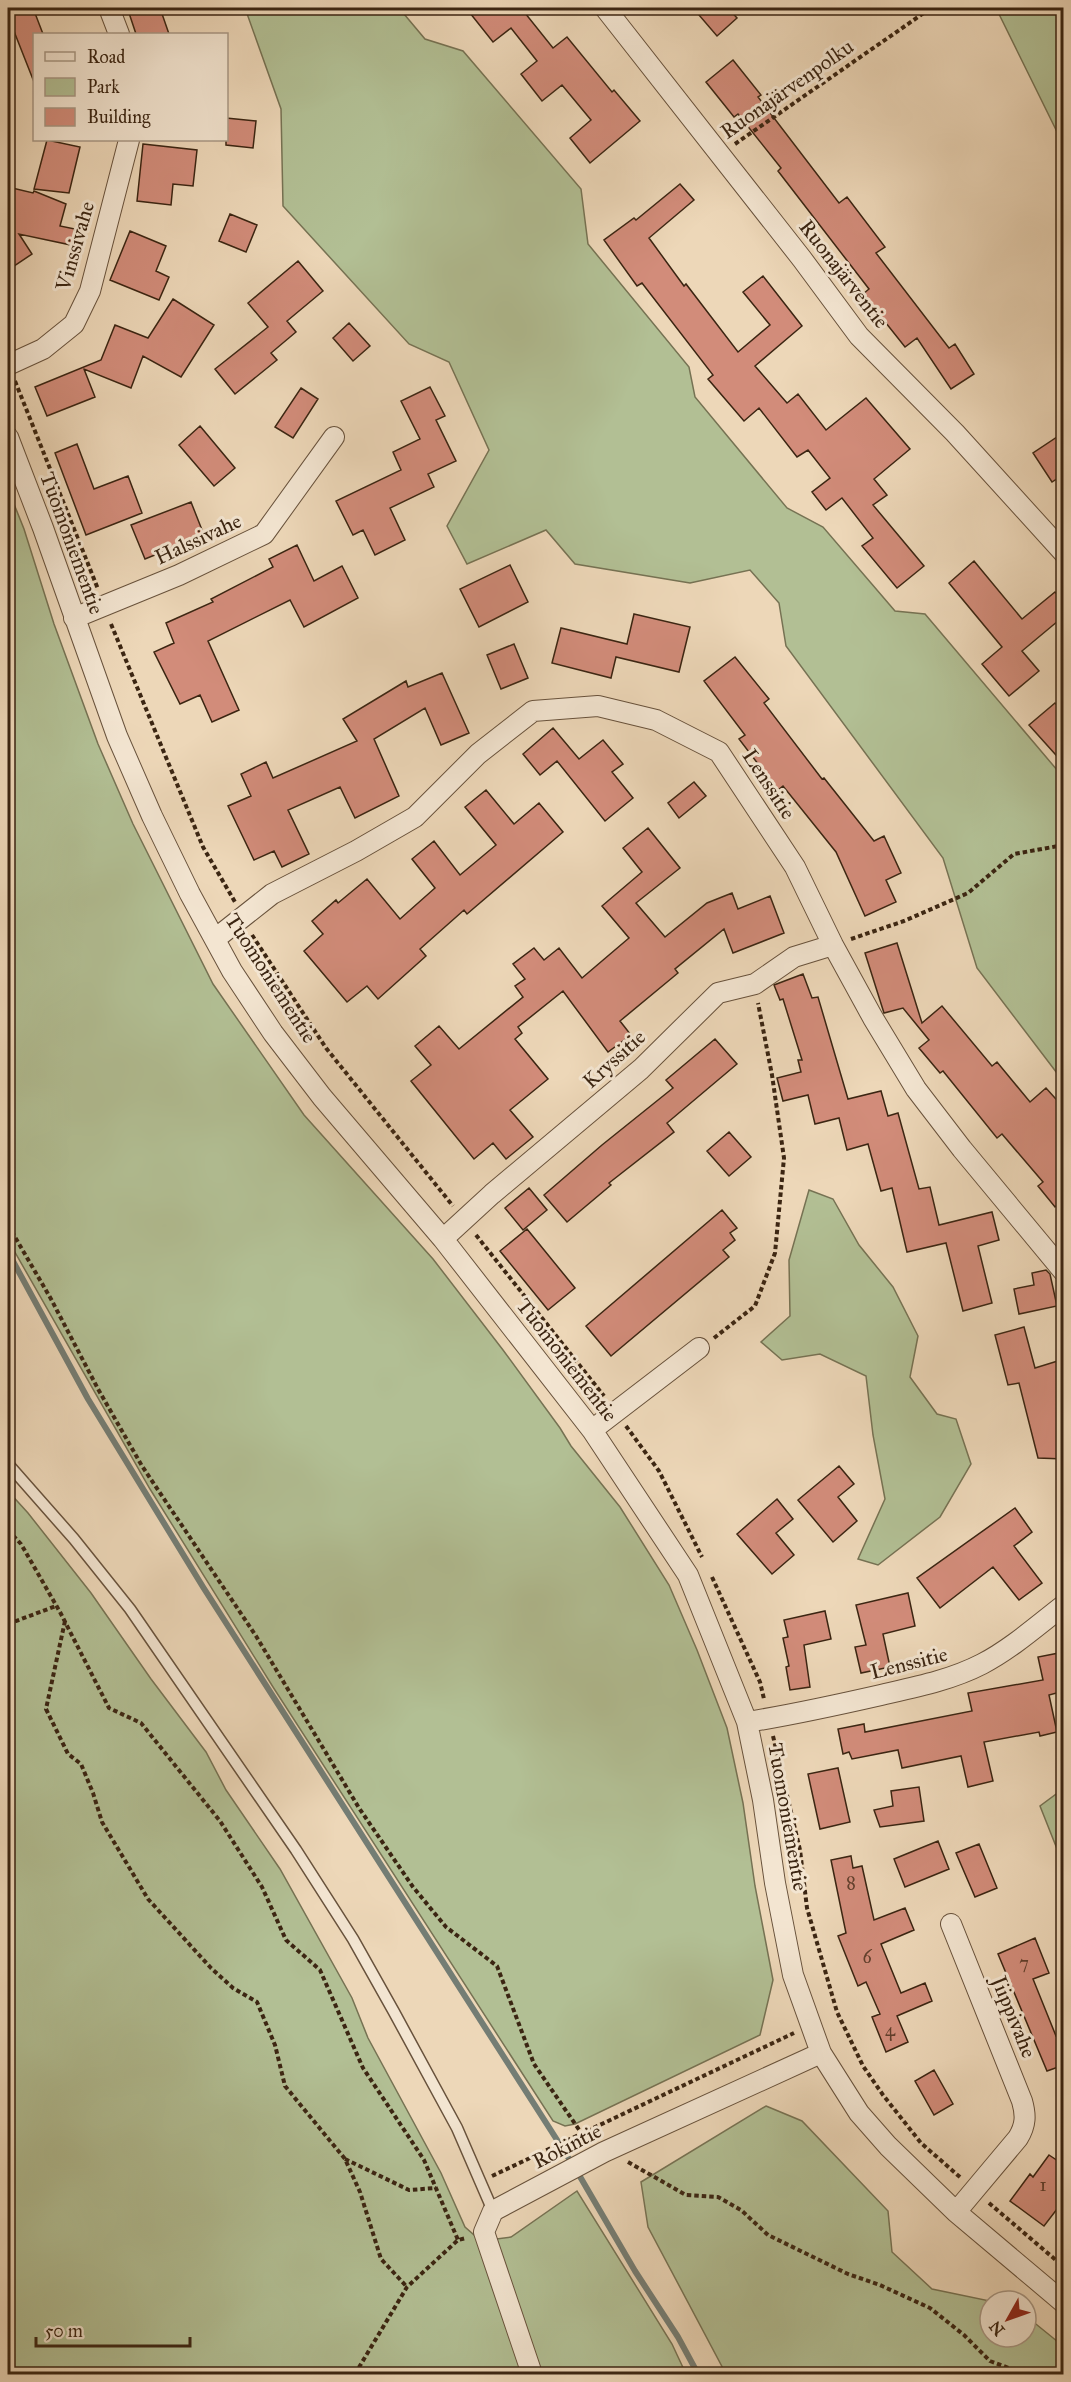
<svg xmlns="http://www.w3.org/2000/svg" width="1071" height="2382" viewBox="0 0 1071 2382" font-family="'IM FELL Great Primer',serif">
	<rect width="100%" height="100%" fill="#edd7b8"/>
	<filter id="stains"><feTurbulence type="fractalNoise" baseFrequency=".00333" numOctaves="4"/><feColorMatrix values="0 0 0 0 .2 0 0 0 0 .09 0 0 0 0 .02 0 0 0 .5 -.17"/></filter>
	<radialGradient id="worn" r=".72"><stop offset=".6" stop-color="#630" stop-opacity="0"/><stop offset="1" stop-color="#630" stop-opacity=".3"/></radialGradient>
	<path fill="#b2bf94" stroke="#767253" stroke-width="1.5" d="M 245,8 L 399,8 L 425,39 L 463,51 L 581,189 L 588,244 L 689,367 L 695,397 L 787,508 L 823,527 L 895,611 L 925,614 L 1063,777 L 1063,1081 L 977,968 L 943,858 L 786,646 L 779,603 L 750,570 L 690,583 L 575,564 L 546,530 L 467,564 L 447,526 L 489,450 L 449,362 L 409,344 L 283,206 L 281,109 Z
		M 996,8 L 1063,8 L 1063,144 Z
		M 8,489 L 24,529 L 54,624 L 98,744 L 133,824 L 213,984 L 304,1115 L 433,1259 L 503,1350 L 560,1428 L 571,1446 L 620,1507 L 669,1585 L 697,1650 L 727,1728 L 743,1803 L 755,1886 L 773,1980 L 760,2035 L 575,2124 L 565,2126 L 553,2121 L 273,1687 L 150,1489 L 8,1240 Z
		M 809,1190 L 833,1199 L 859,1245 L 893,1287 L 918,1336 L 910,1377 L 937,1414 L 956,1419 L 971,1464 L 940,1517 L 878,1565 L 858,1559 L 885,1499 L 873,1435 L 866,1376 L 820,1354 L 782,1360 L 761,1342 L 790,1316 L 789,1260 Z
		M 8,1491 L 28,1513 L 91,1593 L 151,1679 L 206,1752 L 226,1790 L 280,1869 L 352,1998 L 368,2038 L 441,2173 L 465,2227 L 481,2241 L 511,2237 L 577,2191 L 672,2344 L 686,2374 L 8,2374 Z
		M 1063,1789 L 1063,1864 L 1040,1806 Z
		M 766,2106 L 802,2121 L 888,2211 L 892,2252 L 932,2289 L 990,2301 L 990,2337 L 1026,2337 L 1026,2316 L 1063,2346 L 1063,2374 L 726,2374 L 648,2227 L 641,2182 Z"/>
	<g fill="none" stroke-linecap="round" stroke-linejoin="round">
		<path stroke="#747d74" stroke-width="6" d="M 8,1252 L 88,1399 L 203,1587 L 575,2168 L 635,2271 L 678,2337 L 698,2374"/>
	</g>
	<path fill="#d28c7a" stroke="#3b2512" stroke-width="1.5" d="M 8,8 L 33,8 L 43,34 L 34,34 L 34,82 L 8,16 Z
		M 145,8 L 160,8 L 169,34 L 136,34 L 129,13 Z
		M 466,8 L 521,8 L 553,48 L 567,37 L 612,92 L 614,90 L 640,121 L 590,163 L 570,138 L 591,120 L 562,85 L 542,101 L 521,74 L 537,61 L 511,28 L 493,42 Z
		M 693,8 L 728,8 L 737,18 L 717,36 Z
		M 733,60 L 761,95 L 758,97 L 839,203 L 847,197 L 885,247 L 876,253 L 949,348 L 955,344 L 974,374 L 951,389 L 917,338 L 905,347 L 863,294 L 869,289 L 778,171 L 781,168 L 738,114 L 734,117 L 706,82 Z
		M 226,118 L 256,121 L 253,148 L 226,145 Z
		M 47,140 L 80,147 L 69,193 L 34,189 Z
		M 143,144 L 197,150 L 193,186 L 173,184 L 171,205 L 137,201 Z
		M 680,184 L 694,200 L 649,238 L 684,286 L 686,284 L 738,352 L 770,325 L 743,292 L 763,276 L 802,326 L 755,366 L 787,403 L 798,394 L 826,430 L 866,398 L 910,449 L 874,479 L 887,495 L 873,505 L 924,566 L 897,588 L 862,546 L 873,538 L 842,498 L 826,510 L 812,492 L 830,478 L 808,450 L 797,457 L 759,408 L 744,421 L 708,379 L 713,375 L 642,283 L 637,286 L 604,240 L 634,218 L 636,220 Z
		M 8,187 L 33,193 L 34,191 L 66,204 L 60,226 L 75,229 L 71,245 L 19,234 L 32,254 L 8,270 Z
		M 230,214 L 257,225 L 246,252 L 219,241 Z
		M 130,231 L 166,246 L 156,271 L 169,277 L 159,300 L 110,280 Z
		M 298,261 L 323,291 L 287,321 L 296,332 L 271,353 L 277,360 L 235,394 L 215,369 L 268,327 L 248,303 Z
		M 173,299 L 214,325 L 181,377 L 143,356 L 131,388 L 84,369 L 95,397 L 47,416 L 35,387 L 101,360 L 115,325 L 148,338 Z
		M 349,323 L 370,346 L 353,361 L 333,338 Z
		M 430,387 L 445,416 L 436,420 L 456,461 L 428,474 L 434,487 L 390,508 L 405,540 L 375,555 L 363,530 L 353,535 L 336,501 L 401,470 L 393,452 L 420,439 L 401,401 Z
		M 301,388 L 318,399 L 293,438 L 275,427 Z
		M 200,426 L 235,468 L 214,486 L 179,445 Z
		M 1057,437 L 1064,447 L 1064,474 L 1052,482 L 1033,453 Z
		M 77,444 L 94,489 L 128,476 L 142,513 L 86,535 L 55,453 Z
		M 191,502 L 204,535 L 145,559 L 131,525 Z
		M 297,545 L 314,581 L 342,566 L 358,598 L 304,627 L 290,600 L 208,641 L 239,710 L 212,722 L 200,695 L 180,704 L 154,652 L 174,643 L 166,623 L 213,602 L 211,599 L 273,567 L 269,559 Z
		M 974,561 L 1022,619 L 1055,592 L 1064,602 L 1064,616 L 1022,651 L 1039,671 L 1009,696 L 982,664 L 1002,647 L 949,583 Z
		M 510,565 L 528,602 L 479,627 L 460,589 Z
		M 634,614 L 690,627 L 679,672 L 616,657 L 611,678 L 552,663 L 561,628 L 627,644 Z
		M 514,644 L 528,678 L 501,689 L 487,655 Z
		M 735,657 L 769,699 L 764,703 L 822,779 L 824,778 L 874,841 L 884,836 L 901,873 L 886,880 L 896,902 L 865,916 L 836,852 L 783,786 L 778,790 L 739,739 L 745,735 L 704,681 Z
		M 442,673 L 469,733 L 441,745 L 425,708 L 374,739 L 399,796 L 355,818 L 340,787 L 288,810 L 309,854 L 282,867 L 274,851 L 254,860 L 228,806 L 251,796 L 241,774 L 266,762 L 273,778 L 357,741 L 343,719 L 406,681 L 408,687 Z
		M 1055,703 L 1064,712 L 1064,764 L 1029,725 Z
		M 553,728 L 579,759 L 603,740 L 623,764 L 612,772 L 633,798 L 605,821 L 557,761 L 540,775 L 523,754 Z
		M 694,782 L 706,796 L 679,818 L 668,803 Z
		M 486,790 L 514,824 L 539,803 L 563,832 L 467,914 L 464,910 L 420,949 L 426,956 L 378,999 L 367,986 L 347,1002 L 304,951 L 323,934 L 312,921 L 336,900 L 338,903 L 367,879 L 400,919 L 435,888 L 412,859 L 434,841 L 460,875 L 496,845 L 465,807 Z
		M 648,828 L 680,868 L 636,903 L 665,937 L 707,903 L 732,893 L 738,909 L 770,896 L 784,933 L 733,953 L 724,929 L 675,969 L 678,973 L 620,1021 L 631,1035 L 608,1052 L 563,991 L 518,1027 L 522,1033 L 515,1039 L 548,1079 L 510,1110 L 533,1137 L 506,1159 L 493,1143 L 474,1159 L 411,1081 L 431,1065 L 415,1046 L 439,1026 L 459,1049 L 523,997 L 515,986 L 525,979 L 513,964 L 534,948 L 544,960 L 559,948 L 582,978 L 629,938 L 602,906 L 642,872 L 623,848 Z
		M 897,943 L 922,1023 L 942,1006 L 992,1066 L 997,1062 L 1030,1102 L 1046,1088 L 1064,1108 L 1064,1199 L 1055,1207 L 1038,1186 L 1043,1182 L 1002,1134 L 997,1138 L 943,1071 L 940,1073 L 919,1048 L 929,1040 L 903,1008 L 884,1013 L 865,953 Z
		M 803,974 L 812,998 L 818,997 L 848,1099 L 881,1091 L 888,1116 L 898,1113 L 919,1189 L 930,1187 L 939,1225 L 992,1212 L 999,1240 L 978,1246 L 992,1303 L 963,1311 L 946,1243 L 907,1252 L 892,1188 L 881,1191 L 868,1144 L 847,1150 L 839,1118 L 815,1124 L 808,1095 L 783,1101 L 777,1078 L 801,1072 L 798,1060 L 802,1060 L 783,999 L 780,1000 L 774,985 Z
		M 715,1039 L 737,1064 L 667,1123 L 674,1132 L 609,1183 L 611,1185 L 567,1222 L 544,1195 L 602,1145 L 673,1088 L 666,1080 Z
		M 729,1132 L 751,1157 L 729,1176 L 707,1151 Z
		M 529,1188 L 547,1210 L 523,1230 L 505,1208 Z
		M 722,1210 L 737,1228 L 730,1233 L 735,1240 L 723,1250 L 729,1257 L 611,1356 L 586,1326 Z
		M 527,1229 L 575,1288 L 548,1310 L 500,1251 Z
		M 1046,1270 L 1050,1274 L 1057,1306 L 1019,1314 L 1014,1289 L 1034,1285 L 1032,1273 Z
		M 1024,1327 L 1035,1368 L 1064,1359 L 1064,1459 L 1038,1458 L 1019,1383 L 1008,1385 L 995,1335 Z
		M 839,1466 L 854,1484 L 838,1497 L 857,1521 L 833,1542 L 798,1500 Z
		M 777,1499 L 793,1519 L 776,1533 L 794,1555 L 772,1574 L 737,1534 Z
		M 1015,1508 L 1032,1532 L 1014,1546 L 1042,1583 L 1019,1600 L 993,1567 L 940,1608 L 917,1578 Z
		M 908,1593 L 915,1626 L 883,1634 L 890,1667 L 861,1673 L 855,1647 L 866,1645 L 856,1605 Z
		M 825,1611 L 831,1639 L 804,1645 L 810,1687 L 790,1690 L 786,1667 L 789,1666 L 783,1638 L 788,1637 L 784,1620 Z
		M 1064,1652 L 1064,1691 L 1049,1695 L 1057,1732 L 1040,1736 L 1039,1732 L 984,1742 L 993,1781 L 968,1787 L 961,1756 L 902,1768 L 898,1750 L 852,1759 L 849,1752 L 843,1754 L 838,1729 L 864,1724 L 865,1732 L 972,1711 L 968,1693 L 1043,1680 L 1038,1657 Z
		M 838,1768 L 850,1822 L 820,1829 L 808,1774 Z
		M 919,1787 L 924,1821 L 880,1827 L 874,1810 L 893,1806 L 891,1791 Z
		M 938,1841 L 949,1869 L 905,1887 L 894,1859 Z
		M 979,1844 L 997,1888 L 975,1897 L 956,1853 Z
		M 851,1856 L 853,1868 L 862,1866 L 874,1920 L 905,1908 L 914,1930 L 881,1944 L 901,1993 L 925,1983 L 932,2001 L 897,2016 L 908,2042 L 886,2052 L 872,2017 L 880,2014 L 866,1982 L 858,1986 L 838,1936 L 846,1933 L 831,1860 Z
		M 1035,1938 L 1049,1973 L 1033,1979 L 1056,2036 L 1064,2033 L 1064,2065 L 1047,2071 L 998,1954 Z
		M 934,2070 L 953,2104 L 934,2115 L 915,2081 Z
		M 1049,2155 L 1064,2165 L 1064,2200 L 1044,2226 L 1010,2201 L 1030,2174 L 1033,2177 Z"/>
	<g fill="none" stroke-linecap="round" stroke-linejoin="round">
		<g stroke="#68523c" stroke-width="13">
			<path id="service" d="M 8,1464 L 74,1539 L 130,1609 L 296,1850 L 353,1939 L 394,2012 L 457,2128 L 493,2211"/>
		</g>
		<g stroke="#68523c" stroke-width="22">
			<path id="minor" d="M 109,8 L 119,34
				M 605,8 L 802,259 L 859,336 L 955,433 L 1064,553
				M 8,365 L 43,349 L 74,324 L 90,291 L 129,140
				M 8,437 L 43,528 L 117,736 L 152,816 L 190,894 L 232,971 L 273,1033 L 322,1097 L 443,1239 L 592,1430 L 688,1575 L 747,1722 L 763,1800 L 775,1883 L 793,1975 L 821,2053 L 859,2113 L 888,2146 L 956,2212 L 1064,2303
				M 74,618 L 179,575 L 264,534 L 334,437
				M 215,939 L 272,894 L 356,851 L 415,817 L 478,754 L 533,711 L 598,706 L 656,720 L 719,752 L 795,867 L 833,945 L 873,1018 L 916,1089 L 962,1149 L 1064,1272
				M 443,1239 L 492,1194 L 641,1069 L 718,993 L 755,984 L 794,957 L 833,945
				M 592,1430 L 699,1348
				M 747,1722 C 792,1715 837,1705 881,1695 C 916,1687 951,1680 982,1664 C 1011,1649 1038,1625 1064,1605
				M 951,1924 L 1022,2101 C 1026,2115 1026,2125 1018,2138 L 956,2212
				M 532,2374 L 484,2232 L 493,2211 L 604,2152 L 821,2053"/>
		</g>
		<path stroke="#3b2512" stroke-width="4" stroke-dasharray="4.5 3" stroke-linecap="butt" d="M 735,144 L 931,8
			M 15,381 L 98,589
			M 111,624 L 203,847 L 235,902
			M 252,935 L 326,1048 L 453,1206
			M 851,939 L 904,921 L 968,893 L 1014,854 L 1064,845
			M 8,1225 L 51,1299 L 98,1389 L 142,1466 L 256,1636 L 359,1808 L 413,1887 L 446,1927 L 497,1966 L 534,2064 L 582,2134 L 589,2139
			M 476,1235 L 604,1396
			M 714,1338 L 755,1306 L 775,1253 L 784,1158 L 772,1075 L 758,1003
			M 626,1426 L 659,1471 L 702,1557
			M 8,1530 L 21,1544 L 60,1612 L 109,1708 L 141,1723 L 220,1821 L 262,1887 L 286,1940 L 320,1970 L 363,2068 L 424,2160 L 458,2240
			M 712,1577 L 760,1682 L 764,1699
			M 65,1621 L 46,1709 L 68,1754 L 81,1764 L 93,1793 L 102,1822 L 148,1899 L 211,1968 L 233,1988 L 257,2002 L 275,2045 L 285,2086 L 345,2159 L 360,2192 L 381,2259 L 407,2287
			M 8,1624 L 56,1606
			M 773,1736 L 800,1850 L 807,1908 L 837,2012 L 863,2066 L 883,2095 L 921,2143 L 961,2178
			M 345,2159 L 409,2190 L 436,2188
			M 628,2162 L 686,2195 L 718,2197 L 741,2210 L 768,2235 L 848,2274 L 880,2285 L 930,2308 L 964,2335 L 990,2361 L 1025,2374
			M 492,2176 L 794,2033
			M 989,2203 L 1064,2267
			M 355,2374 L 407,2287 L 458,2240 L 466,2238"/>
		<use href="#service" stroke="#f3e5d1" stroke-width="10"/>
		<use href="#minor" stroke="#f3e5d1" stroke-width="20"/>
	</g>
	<g text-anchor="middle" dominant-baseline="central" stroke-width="6" stroke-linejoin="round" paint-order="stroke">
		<g font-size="18" fill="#613f2c">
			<text x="851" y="1883">8</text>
			<text x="867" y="1957">6</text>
			<text x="1024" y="1963">7</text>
			<text x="890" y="2030">4</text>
			<text x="1043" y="2185">1</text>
		</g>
		<g font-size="21" fill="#3b2512" stroke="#f3e5d1">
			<text transform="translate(787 89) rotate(-35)">Ruonajärvenpolku</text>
			<text transform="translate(75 246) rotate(-74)">Vinssivahe</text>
			<text transform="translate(844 274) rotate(52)">Ruonajärventie</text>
			<text transform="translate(198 539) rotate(-25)">Halssivahe</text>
			<text transform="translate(72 543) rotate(70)">Tuomoniementie</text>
			<text transform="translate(769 784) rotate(57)">Lenssitie</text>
			<text transform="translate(271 978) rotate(57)">Tuomoniementie</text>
			<text transform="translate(614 1059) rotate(-42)">Kryssitie</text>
			<text transform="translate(567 1360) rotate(52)">Tuomoniementie</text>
			<text transform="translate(909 1663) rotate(-14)">Lenssitie</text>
			<text transform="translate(788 1817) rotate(80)">Tuomoniementie</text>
			<text transform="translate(1014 2017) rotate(68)">Jiippivahe</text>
			<text transform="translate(567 2146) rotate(-27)">Rokintie</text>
		</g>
	</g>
	<rect width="1071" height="2382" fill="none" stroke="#edd7b8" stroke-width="30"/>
	<rect x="9" y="9" width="1053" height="2364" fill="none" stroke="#3b2512" stroke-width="3"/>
	<rect x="15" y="15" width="1041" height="2352" fill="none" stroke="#3b2512" stroke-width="1.5"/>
	<rect x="33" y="33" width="195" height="108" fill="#f3e5d1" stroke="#a99885" stroke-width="1.5"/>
	<rect x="45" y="52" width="30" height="9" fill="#f3e5d1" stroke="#a99885" stroke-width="1.5"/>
	<text x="87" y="63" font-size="18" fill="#3b2512">Road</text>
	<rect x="45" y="78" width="30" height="18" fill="#b2bf94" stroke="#a99885" stroke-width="1.5"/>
	<text x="87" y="93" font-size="18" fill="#3b2512">Park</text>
	<rect x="45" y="108" width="30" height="18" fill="#d28c7a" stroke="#a99885" stroke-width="1.5"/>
	<text x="87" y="123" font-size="18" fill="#3b2512">Building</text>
	<g transform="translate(1008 2319) rotate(230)"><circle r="28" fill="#f3e5d1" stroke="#a99885" stroke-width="1.5"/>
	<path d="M0-4.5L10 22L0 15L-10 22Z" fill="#8f2418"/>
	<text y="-9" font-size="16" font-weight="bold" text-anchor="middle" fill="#3b2512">N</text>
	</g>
	<path d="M36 2337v9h154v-9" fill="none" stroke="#3b2512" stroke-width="3"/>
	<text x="45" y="2337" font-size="18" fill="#3b2512" stroke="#f3e5d1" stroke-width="4.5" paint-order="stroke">50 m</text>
	<rect width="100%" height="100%" filter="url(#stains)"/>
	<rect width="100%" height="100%" fill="url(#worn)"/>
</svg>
